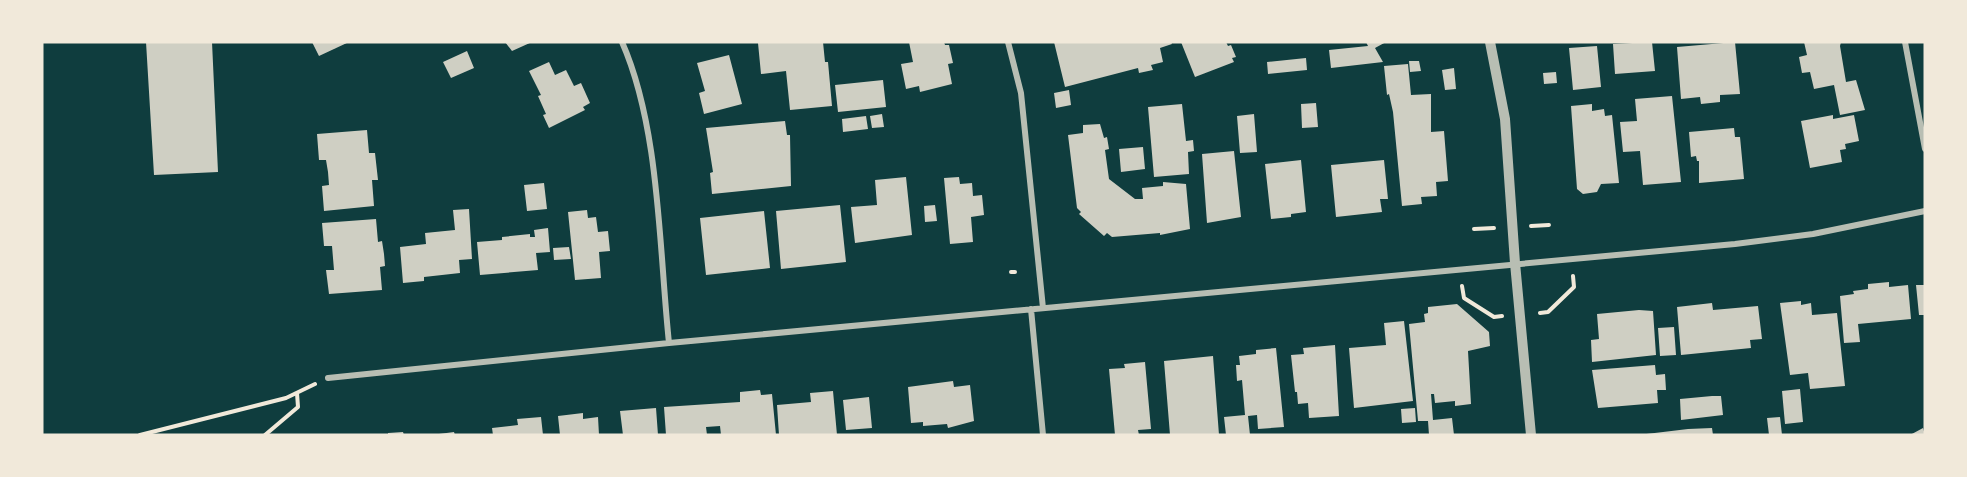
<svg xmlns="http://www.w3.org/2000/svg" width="1967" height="477" viewBox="0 0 1967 477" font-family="'DejaVu Sans',sans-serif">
	<rect width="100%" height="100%" fill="#0f3d3e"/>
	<path fill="#cfcfc3" d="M 146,42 L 212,42 L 218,172 L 154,175 Z
		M 312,42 L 349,42 L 319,56 Z
		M 505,42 L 532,42 L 512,51 Z
		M 823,42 L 825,62 L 828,62 L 832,106 L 790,110 L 786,71 L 761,74 L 758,43 Z
		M 909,42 L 944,42 L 945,45 L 949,45 L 953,63 L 948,64 L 952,84 L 920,92 L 919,86 L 906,89 L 901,64 L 913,62 Z
		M 1054,42 L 1171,42 L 1172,44 L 1160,48 L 1163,62 L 1151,65 L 1153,70 L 1139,73 L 1138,68 L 1065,87 Z
		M 1181,42 L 1226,42 L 1228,46 L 1231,45 L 1236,57 L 1232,58 L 1234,62 L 1195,77 Z
		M 1366,42 L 1386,42 L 1375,48 L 1383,62 L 1331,68 L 1329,50 L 1368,46 Z
		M 1652,42 L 1655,71 L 1615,74 L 1613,44 Z
		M 1735,42 L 1740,94 L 1720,95 L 1720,102 L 1701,104 L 1700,97 L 1681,99 L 1677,47 Z
		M 1804,42 L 1841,42 L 1840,46 L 1846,82 L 1856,80 L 1865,110 L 1840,115 L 1834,85 L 1814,89 L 1810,72 L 1802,73 L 1799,57 L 1807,55 Z
		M 1597,46 L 1601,87 L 1573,90 L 1569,48 Z
		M 467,51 L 474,68 L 451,78 L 443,62 Z
		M 729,55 L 742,104 L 704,114 L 699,93 L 705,91 L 697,63 Z
		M 1306,58 L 1307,70 L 1268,74 L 1267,62 Z
		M 1409,61 L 1419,61 L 1421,71 L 1410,72 Z
		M 549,62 L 555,75 L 566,70 L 574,86 L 581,83 L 590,103 L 583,107 L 585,110 L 549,128 L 543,115 L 546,114 L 538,96 L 541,95 L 529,71 Z
		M 1408,64 L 1411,95 L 1431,94 L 1431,132 L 1444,131 L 1448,181 L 1436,182 L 1437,196 L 1421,197 L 1422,204 L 1402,206 L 1393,112 L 1389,94 L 1387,95 L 1384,66 Z
		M 1454,68 L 1456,89 L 1445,90 L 1442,70 Z
		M 1556,72 L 1557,83 L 1544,84 L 1543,73 Z
		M 883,80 L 886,107 L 838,112 L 835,85 Z
		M 1069,90 L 1071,105 L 1056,108 L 1054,93 Z
		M 1672,96 L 1681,182 L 1643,185 L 1640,151 L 1623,152 L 1620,122 L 1637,121 L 1635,99 Z
		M 1316,103 L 1318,127 L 1302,128 L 1301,104 Z
		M 1182,104 L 1186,141 L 1193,140 L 1194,151 L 1188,152 L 1189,174 L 1154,177 L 1148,107 Z
		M 1592,104 L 1592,111 L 1604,109 L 1605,116 L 1612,115 L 1619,183 L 1601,184 L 1597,192 L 1583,194 L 1577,189 L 1571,106 Z
		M 882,114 L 884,127 L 872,128 L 870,116 Z
		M 1254,114 L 1257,152 L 1240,153 L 1237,116 Z
		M 1833,115 L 1833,119 L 1854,115 L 1859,141 L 1845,144 L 1846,149 L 1840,150 L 1842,162 L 1810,168 L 1801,121 Z
		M 866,116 L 868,129 L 843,132 L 842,119 Z
		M 785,121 L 787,135 L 790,135 L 791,186 L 712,194 L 710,173 L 713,172 L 706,128 Z
		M 1100,124 L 1104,138 L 1107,137 L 1109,149 L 1105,150 L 1109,179 L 1135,199 L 1143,199 L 1142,188 L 1163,186 L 1163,182 L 1186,184 L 1190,229 L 1160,235 L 1160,233 L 1112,237 L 1107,233 L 1104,236 L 1079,214 L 1081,212 L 1077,208 L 1068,135 L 1083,133 L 1083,125 Z
		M 1734,128 L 1735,137 L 1740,137 L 1744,179 L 1699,183 L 1699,161 L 1697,161 L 1696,156 L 1691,157 L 1689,132 Z
		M 367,130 L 369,153 L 375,153 L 378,180 L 372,180 L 374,206 L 324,211 L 322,186 L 329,185 L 328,172 L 326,160 L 319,160 L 317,134 Z
		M 1143,147 L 1145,169 L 1121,172 L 1119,149 Z
		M 1234,151 L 1241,217 L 1207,223 L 1202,154 Z
		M 1301,160 L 1306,212 L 1291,214 L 1291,217 L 1271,219 L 1265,164 Z
		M 1384,160 L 1388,199 L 1380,199 L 1382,212 L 1336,217 L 1331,165 Z
		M 906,177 L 912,235 L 855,243 L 851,207 L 877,205 L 875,180 Z
		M 959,177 L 960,184 L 972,183 L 973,196 L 982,195 L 984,215 L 971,217 L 973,242 L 950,244 L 944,178 Z
		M 544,183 L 547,209 L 527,211 L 524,185 Z
		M 840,205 L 846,262 L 781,269 L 776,211 Z
		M 935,205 L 937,221 L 925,222 L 924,206 Z
		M 469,209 L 472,259 L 459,260 L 460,273 L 424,277 L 424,281 L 403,283 L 400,247 L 426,244 L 425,233 L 455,230 L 453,210 Z
		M 587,210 L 588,218 L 596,217 L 598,232 L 608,231 L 610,251 L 599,252 L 601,278 L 575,280 L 568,212 Z
		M 764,211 L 770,268 L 706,275 L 700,218 Z
		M 376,219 L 378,242 L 382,241 L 384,254 L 385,266 L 380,267 L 382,290 L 329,294 L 326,270 L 334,270 L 332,246 L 324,246 L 322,223 Z
		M 548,228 L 550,252 L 536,253 L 538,270 L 480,275 L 477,242 L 502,240 L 502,237 L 530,234 L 530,237 L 535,237 L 534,230 Z
		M 569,247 L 571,259 L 554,260 L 553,248 Z
		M 1889,282 L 1889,287 L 1908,285 L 1911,319 L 1858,324 L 1860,342 L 1844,343 L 1840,296 L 1854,294 L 1853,291 L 1868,289 L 1868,284 Z
		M 1916,285 L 1925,285 L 1925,315 L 1919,315 Z
		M 1801,301 L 1801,305 L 1811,303 L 1812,315 L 1837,313 L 1845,386 L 1810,389 L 1808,373 L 1790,375 L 1780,303 Z
		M 1712,303 L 1713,310 L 1758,306 L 1762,339 L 1750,340 L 1751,348 L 1681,355 L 1677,307 Z
		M 1457,304 L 1489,332 L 1490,346 L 1468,351 L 1471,404 L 1455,406 L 1455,401 L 1435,403 L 1434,394 L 1431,394 L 1433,420 L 1452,418 L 1454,435 L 1429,435 L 1428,421 L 1418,421 L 1409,324 L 1425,322 L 1424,314 L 1428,313 L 1428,307 Z
		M 1639,310 L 1653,311 L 1656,355 L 1592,362 L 1591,340 L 1599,339 L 1597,314 Z
		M 1404,321 L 1413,401 L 1354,408 L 1349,348 L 1386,345 L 1384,323 Z
		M 1674,327 L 1676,355 L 1660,356 L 1658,328 Z
		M 1335,345 L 1339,416 L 1309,418 L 1308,403 L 1298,404 L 1297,392 L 1295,392 L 1291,355 L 1304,354 L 1303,348 Z
		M 1276,348 L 1284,427 L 1258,429 L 1257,415 L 1248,416 L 1250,435 L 1226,435 L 1224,417 L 1245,415 L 1242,380 L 1237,381 L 1236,365 L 1240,365 L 1239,356 L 1256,354 L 1256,350 Z
		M 1213,356 L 1219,435 L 1170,435 L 1164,361 Z
		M 1145,362 L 1151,429 L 1138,430 L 1139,435 L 1115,435 L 1109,369 L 1125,368 L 1124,364 Z
		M 1655,365 L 1656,375 L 1665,374 L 1666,390 L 1657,390 L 1658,403 L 1598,408 L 1592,370 Z
		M 953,381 L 954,387 L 970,385 L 974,421 L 948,428 L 947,424 L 923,426 L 923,422 L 911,423 L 908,387 Z
		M 1800,389 L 1803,422 L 1785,424 L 1782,391 Z
		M 760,390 L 761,395 L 772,394 L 776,435 L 721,435 L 720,426 L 706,427 L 707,435 L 666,435 L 664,407 L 740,402 L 740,392 Z
		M 833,391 L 837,435 L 779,435 L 777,405 L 811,402 L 810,393 Z
		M 1712,396 L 1721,396 L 1723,415 L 1681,420 L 1680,399 Z
		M 869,397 L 872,428 L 846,430 L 843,400 Z
		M 656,408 L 658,435 L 623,435 L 620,411 Z
		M 1415,408 L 1416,422 L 1402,423 L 1401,409 Z
		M 583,413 L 583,419 L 598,417 L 599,435 L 560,435 L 558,416 Z
		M 541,417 L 543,435 L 493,435 L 492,428 L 518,425 L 517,419 Z
		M 1780,417 L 1782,435 L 1769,435 L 1767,418 Z
		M 1712,428 L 1713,435 L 1638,435 L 1688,429 Z
		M 1923,428 L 1925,435 L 1910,435 Z
		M 403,432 L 404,435 L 388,435 L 388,433 Z
		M 454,432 L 455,435 L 439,435 L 439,434 Z"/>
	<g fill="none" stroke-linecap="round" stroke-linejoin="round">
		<path stroke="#f1e9da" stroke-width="4" d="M 1531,226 L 1549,225
			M 1474,229 L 1494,228
			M 1011,272 L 1015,272
			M 1462,286 L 1464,298 L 1494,317 L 1502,316
			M 1540,313 L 1548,312 L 1574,287 L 1573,276
			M 140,435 L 286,398 L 315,384
			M 265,435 L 298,407 L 297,393"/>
		<path stroke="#b8beb3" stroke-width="6" d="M 622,42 C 660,128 659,249 669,343
			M 1008,42 L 1021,93 L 1043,308
			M 1905,42 L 1925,149
			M 1031,309 L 1043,435
			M 328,378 L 669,343 L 1735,244 L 1813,234 L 1925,211"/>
		<path stroke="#b8beb3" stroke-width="10" d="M 1490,42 L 1505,119 L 1515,263 L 1531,435"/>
	</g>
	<rect width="1967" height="477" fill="none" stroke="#f1e9da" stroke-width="87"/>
</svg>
